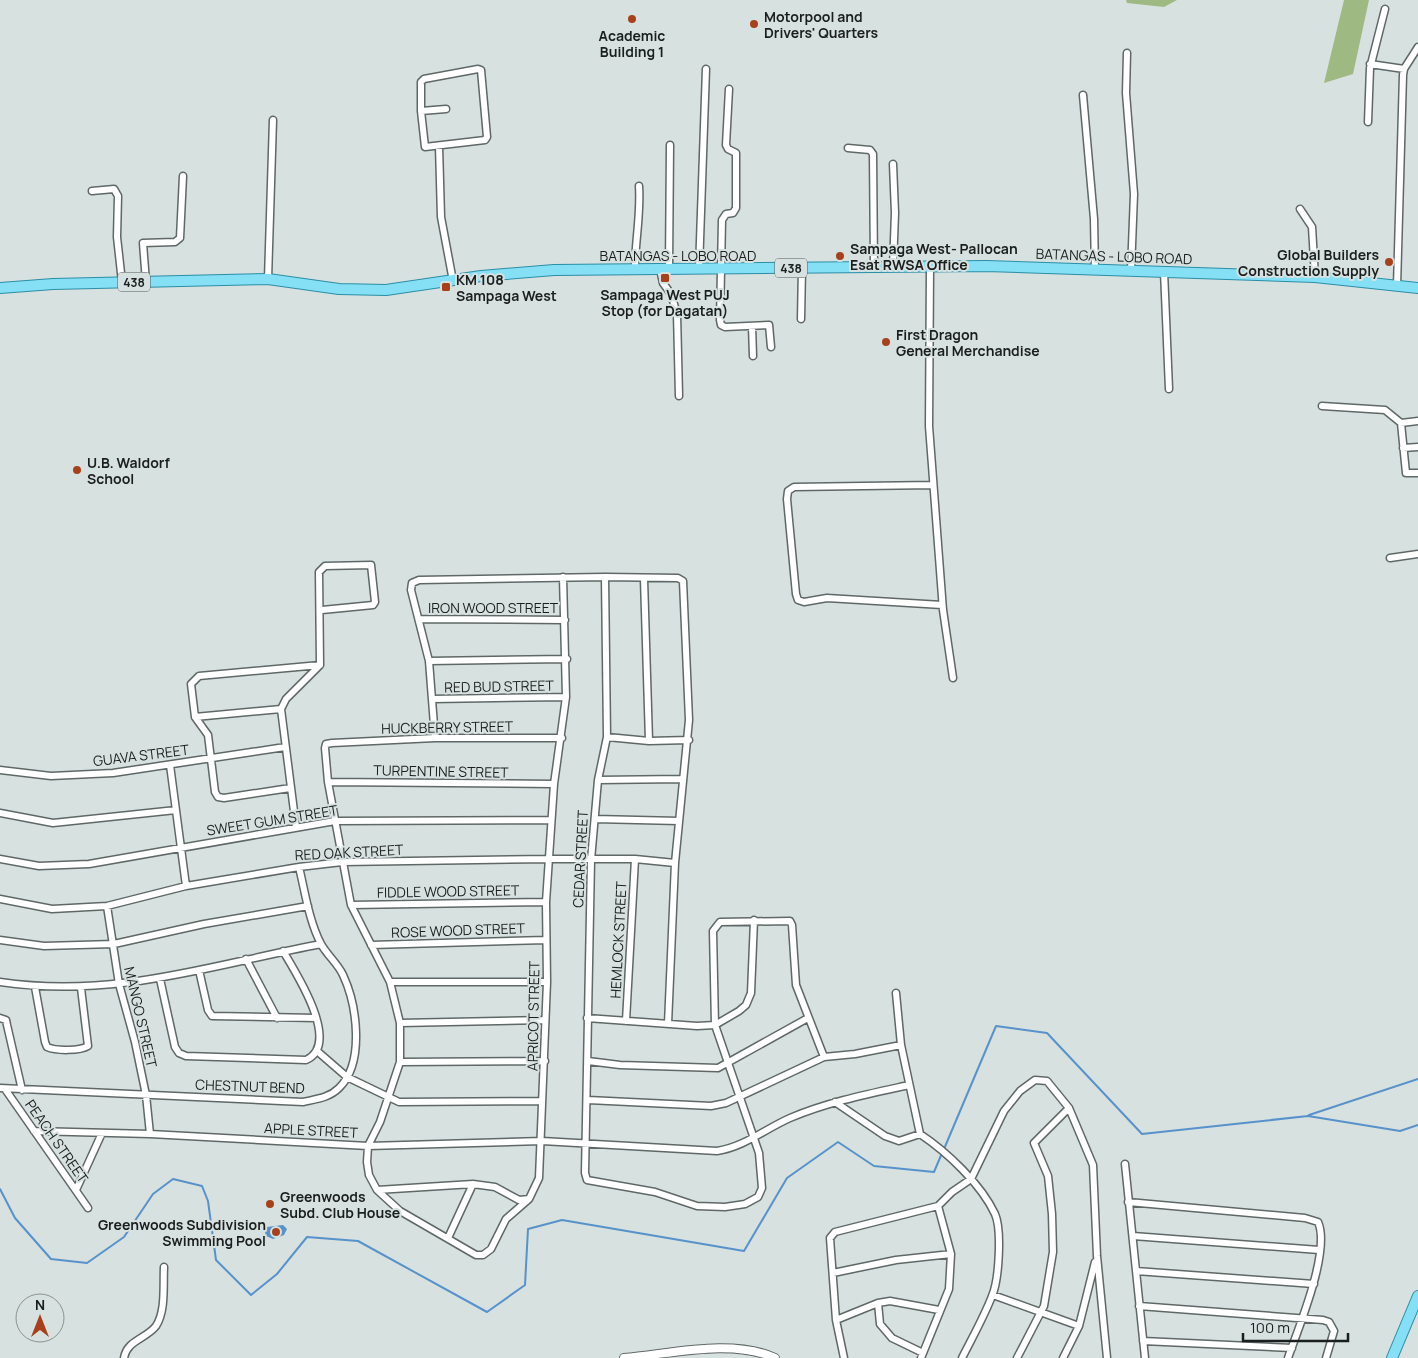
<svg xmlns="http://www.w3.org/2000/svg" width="1418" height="1358" viewBox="0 0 1418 1358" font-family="Manrope,sans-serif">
	<rect width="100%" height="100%" fill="#d7e1e0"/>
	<path fill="#9fb983" d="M 1126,0 L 1177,0 L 1164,7 L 1127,3 Z
		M 1344,0 L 1369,0 L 1353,74 L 1324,83 Z"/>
	<path fill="#5792ca" d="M 283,1225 L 287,1229 L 284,1235 L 273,1239 L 266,1236 L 265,1232 L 267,1227 Z"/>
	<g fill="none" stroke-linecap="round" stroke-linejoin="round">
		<path stroke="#5792ca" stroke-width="2" d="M 1309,1115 L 1418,1079
			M 944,1149 L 996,1026 L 1047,1033 L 1142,1134 L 1308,1116 L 1400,1131 L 1418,1125
			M 0,1189 L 15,1218 L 51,1259 L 87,1263 L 124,1237 L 153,1194 L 173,1179 L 202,1186 L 208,1201 L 216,1260 L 251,1295 L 277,1274 L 307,1237 L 358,1241 L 487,1312 L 525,1285 L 528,1229 L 562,1220 L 744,1251 L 787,1178 L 838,1142 L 874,1166 L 934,1172 L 942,1153"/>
		<g stroke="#5f6867" stroke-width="9">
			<path id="minor" d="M 1127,53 L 1126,93 L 1134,194 L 1131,271
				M 1370,64 L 1404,69
				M 478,69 L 481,70 L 487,137 L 485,140 L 425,147 L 421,111 L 421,82 L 424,79 Z
				M 729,89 L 726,145 L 728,149 L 736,153 L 736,208 L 733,213 L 726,214 L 722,220 L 720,320 L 721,325 L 725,327 L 769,325 L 771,347
				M 1083,95 L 1094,219 L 1095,270
				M 421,111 L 446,109
				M 1368,122 L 1370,68 L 1385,9
				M 439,146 L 441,217 L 453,281
				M 848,148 L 870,150 L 873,154 L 874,268
				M 92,191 L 114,189 L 118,196 L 117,237 L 122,282
				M 1300,209 L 1312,227 L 1315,277
				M 893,267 L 895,213 L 893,164
				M 930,267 L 929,426 L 943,610 L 953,678
				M 635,269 C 635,241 641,214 639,186
				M 660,269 L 663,283 L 671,294 L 677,314 L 679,396
				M 669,269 L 670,145
				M 699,269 L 706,69
				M 1164,271 L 1169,389
				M 268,279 L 273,120
				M 146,282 L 143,243 L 175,242 L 180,238 L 183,176
				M 1397,286 L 1403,75 L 1404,69 L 1418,47
				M 801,319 L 802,268
				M 752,326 L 753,356
				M 1322,406 L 1385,410 L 1401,423 L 1406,473 L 1418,473
				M 1401,423 L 1418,421
				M 1403,448 L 1418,447
				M 933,485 L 794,487 L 788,491 L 787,499 L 796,594 L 798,600 L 804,602 L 827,598 L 942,605
				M 1390,558 L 1418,554
				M 605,577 L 607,737 L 598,780 L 591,860 L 585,1173 L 587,1180 L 655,1192 L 697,1206 L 725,1207 L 745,1204 L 758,1197 L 762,1188 L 759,1153 L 715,1025 L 713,931 L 720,922 L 790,921 L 792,925 L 796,985 L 824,1057
				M 644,579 L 649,741
				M 420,619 L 565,620
				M 429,661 L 567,659
				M 432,699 L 566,697
				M 195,717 L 281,709
				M 607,737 L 649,741 L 689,740
				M 435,738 L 429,661 L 411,590 L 412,583 L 419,580 L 605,577 L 678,578 L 683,581 L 689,720 L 675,863 L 668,1024
				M 562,738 L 435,738 L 332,743 L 326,744 L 325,748 L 328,782 L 351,905 L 390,982 L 400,1023 L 400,1062 L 380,1122 L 368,1146 L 367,1162 L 369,1175 L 377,1190 L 473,1184 L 495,1187 L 519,1200 L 529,1199 L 539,1178 L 547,982 L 546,902 L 554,784 L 566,697 L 563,577
				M 170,765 L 186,886
				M 0,770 L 51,776 L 113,773 L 285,747
				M 598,780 L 682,779
				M 328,782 L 554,784
				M 290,788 L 224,798 L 218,797 L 215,792 L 208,735 L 195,717 L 191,684 L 199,676 L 320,665
				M 0,813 L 53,823 L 176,810
				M 595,819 L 679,821
				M 296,827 L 281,709 L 286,699 L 320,665 L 319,572 L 325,566 L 371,565 L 375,602 L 373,605 L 322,610
				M 0,859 L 39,866 L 89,864 L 335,821 L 551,820
				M 0,899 L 52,909 L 107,906 L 186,886 L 299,867 L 342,862 L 550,859 L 635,859 L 675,863
				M 351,905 L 546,902
				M 107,906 L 119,984 L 135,1042 L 146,1095 L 150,1134
				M 0,940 L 44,946 L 114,944 L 204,924 L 308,906
				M 371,945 L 546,940
				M 246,959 L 277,1018
				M 199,970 L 208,1010 L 212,1016 L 316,1018
				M 160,979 L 175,1047 L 179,1053 L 186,1056 L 306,1060 C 342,1044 296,973 283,951
				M 0,982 C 115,999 211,965 321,944
				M 390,982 L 547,982
				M 35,987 L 45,1042 L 47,1047 C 56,1051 80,1051 88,1046 L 81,988
				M 896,993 L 901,1045 L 920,1134 C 947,1152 981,1184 995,1214 C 1002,1230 999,1280 992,1296 C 984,1317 972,1338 962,1358
				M 0,1018 L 6,1020 L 7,1025 L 22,1090
				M 587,1018 L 697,1026 L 715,1025 L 739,1011 L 746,1005 L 751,993 L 754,920
				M 626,1021 L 635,859
				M 400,1023 L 545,1020
				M 317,1051 L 347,1077 L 399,1102 L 542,1101
				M 588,1061 L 620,1065 L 718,1068 L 808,1018
				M 400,1062 L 545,1061
				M 0,1088 L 303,1102 C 316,1099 329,1098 339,1088 C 365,1063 357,1005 343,975 C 338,964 327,955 321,944 C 309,921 305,892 299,867
				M 5,1089 L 88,1208
				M 588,1100 L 711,1106 L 726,1103 L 824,1057 L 855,1054 L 901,1045
				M 835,1102 L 885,1136 L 899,1141 L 920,1134
				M 34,1131 L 150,1134 L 368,1146 L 542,1141 L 717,1151 C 744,1147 765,1129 790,1118 C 828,1102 868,1094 909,1085
				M 1125,1164 L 1145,1358
				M 76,1190 L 102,1133
				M 377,1190 L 400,1211 L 476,1255 L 483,1255 L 491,1249 L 506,1219 L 529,1199
				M 1128,1202 L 1305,1218 L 1318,1222 C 1331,1251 1298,1329 1288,1358
				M 1133,1236 L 1319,1250
				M 448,1238 L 473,1184
				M 1136,1271 L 1314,1284
				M 833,1273 L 896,1260 L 951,1254
				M 993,1295 L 1079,1326
				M 878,1303 L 880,1324 L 892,1338 L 923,1353
				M 1139,1306 L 1323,1320 L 1329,1322 L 1334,1331 L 1326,1358
				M 836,1320 L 878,1303 L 890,1301 L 939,1310
				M 1143,1341 L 1292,1348
				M 124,1358 C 127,1340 146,1339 156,1326 C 166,1311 163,1285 164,1267
				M 844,1358 L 836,1320 L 830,1238 L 835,1232 L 938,1206 L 952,1192 L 971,1179 L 1004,1111 L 1020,1091 L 1035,1080 L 1047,1081 L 1069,1108 L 1093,1165 L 1097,1256 L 1107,1358
				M 921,1358 L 949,1289 L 951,1254 L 938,1206
				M 1017,1358 L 1044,1306 L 1053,1252 L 1052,1214 L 1048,1176 L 1034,1143 L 1069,1108
				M 1063,1358 L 1079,1326 L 1095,1262"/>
		</g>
		<g stroke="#5f6867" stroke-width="10">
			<path id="tertiary" d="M 624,1358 C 671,1354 731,1338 775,1358"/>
		</g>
		<g stroke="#2b8ea5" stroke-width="12">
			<path id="primary" d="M 0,288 L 53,284 L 268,279 L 339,289 L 386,290 L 481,276 L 554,270 L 986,266 L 1315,277 L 1418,288
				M 1392,1358 L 1418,1296"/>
		</g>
		<use href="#minor" stroke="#fff" stroke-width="6"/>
		<use href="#tertiary" stroke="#fff" stroke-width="8"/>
		<use href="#primary" stroke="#85dff5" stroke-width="10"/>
	</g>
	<g fill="#a7401b" stroke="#d7e1e0" stroke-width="2">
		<circle cx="632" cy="19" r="5"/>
		<circle cx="754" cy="24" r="5"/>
		<circle cx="840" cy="256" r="5"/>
		<circle cx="1389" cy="262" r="5"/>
		<rect x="660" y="273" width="10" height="10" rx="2.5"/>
		<rect x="441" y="282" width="10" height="10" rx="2.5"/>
		<circle cx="886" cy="342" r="5"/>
		<circle cx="77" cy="470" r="5"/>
		<circle cx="270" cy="1204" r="5"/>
		<circle cx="276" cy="1232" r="5"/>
	</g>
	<g text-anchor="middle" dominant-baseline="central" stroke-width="4" stroke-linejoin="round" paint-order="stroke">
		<g fill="#d7e1e0" stroke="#535858" stroke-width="1">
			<rect x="775" y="258.5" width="32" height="19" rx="4"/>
			<rect x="118" y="272.5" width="32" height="19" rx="4"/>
		</g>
		<g font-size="12" font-weight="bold" fill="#1b1e1e">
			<text x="791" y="268">438</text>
			<text x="134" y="282">438</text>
		</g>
		<g font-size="14" font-weight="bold" fill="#1b1e1e" stroke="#d7e1e0" text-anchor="start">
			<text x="764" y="16">Motorpool and<tspan x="764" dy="16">Drivers' Quarters</tspan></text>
			<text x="632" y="35" text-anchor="middle">Academic<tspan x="632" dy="16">Building 1</tspan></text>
			<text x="850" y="248">Sampaga West- Pallocan<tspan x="850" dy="16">Esat RWSA Office</tspan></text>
			<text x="1379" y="254" text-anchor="end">Global Builders<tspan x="1379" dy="16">Construction Supply</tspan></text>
			<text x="456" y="279">KM 108<tspan x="456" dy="16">Sampaga West</tspan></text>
			<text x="665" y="294" text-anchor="middle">Sampaga West PUJ<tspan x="665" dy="16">Stop (for Dagatan)</tspan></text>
			<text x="896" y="334">First Dragon<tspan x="896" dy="16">General Merchandise</tspan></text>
			<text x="87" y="462">U.B. Waldorf<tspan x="87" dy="16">School</tspan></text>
			<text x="280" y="1196">Greenwoods<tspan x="280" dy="16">Subd. Club House</tspan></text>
			<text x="266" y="1224" text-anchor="end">Greenwoods Subdivision<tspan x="266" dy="16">Swimming Pool</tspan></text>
		</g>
		<g font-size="14" fill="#1b1e1e" stroke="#d7e1e0">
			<text x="678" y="255">BATANGAS - LOBO ROAD</text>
			<text transform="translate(1114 256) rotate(2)">BATANGAS - LOBO ROAD</text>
			<text x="493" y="607">IRON WOOD STREET</text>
			<text transform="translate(499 686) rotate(-1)">RED BUD STREET</text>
			<text transform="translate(447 727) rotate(-1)">HUCKBERRY STREET</text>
			<text transform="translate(141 755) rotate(-7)">GUAVA STREET</text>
			<text transform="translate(441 771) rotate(1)">TURPENTINE STREET</text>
			<text transform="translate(272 820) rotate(-9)">SWEET GUM STREET</text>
			<text transform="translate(349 852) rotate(-3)">RED OAK STREET</text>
			<text transform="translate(580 859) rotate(-87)">CEDAR STREET</text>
			<text transform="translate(448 891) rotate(-1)">FIDDLE WOOD STREET</text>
			<text transform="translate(458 930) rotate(-2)">ROSE WOOD STREET</text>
			<text transform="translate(618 940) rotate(-87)">HEMLOCK STREET</text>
			<text transform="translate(533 1016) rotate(-89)">APRICOT STREET</text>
			<text transform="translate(141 1017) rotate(77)">MANGO STREET</text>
			<text transform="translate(250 1086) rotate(2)">CHESTNUT BEND</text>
			<text transform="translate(311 1130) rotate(3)">APPLE STREET</text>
			<text transform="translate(57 1141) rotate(55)">PEACH STREET</text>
		</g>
	</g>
	<g transform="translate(40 1318)"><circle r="24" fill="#d7e1e0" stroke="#8c9392"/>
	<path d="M0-4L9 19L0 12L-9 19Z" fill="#a7401b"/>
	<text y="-8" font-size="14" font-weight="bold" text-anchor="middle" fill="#1b1e1e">N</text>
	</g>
	<path d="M1243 1333v8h105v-8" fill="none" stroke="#1b1e1e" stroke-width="2.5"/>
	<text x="1250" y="1333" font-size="15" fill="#1b1e1e" stroke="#d7e1e0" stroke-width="4" paint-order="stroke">100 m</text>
</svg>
